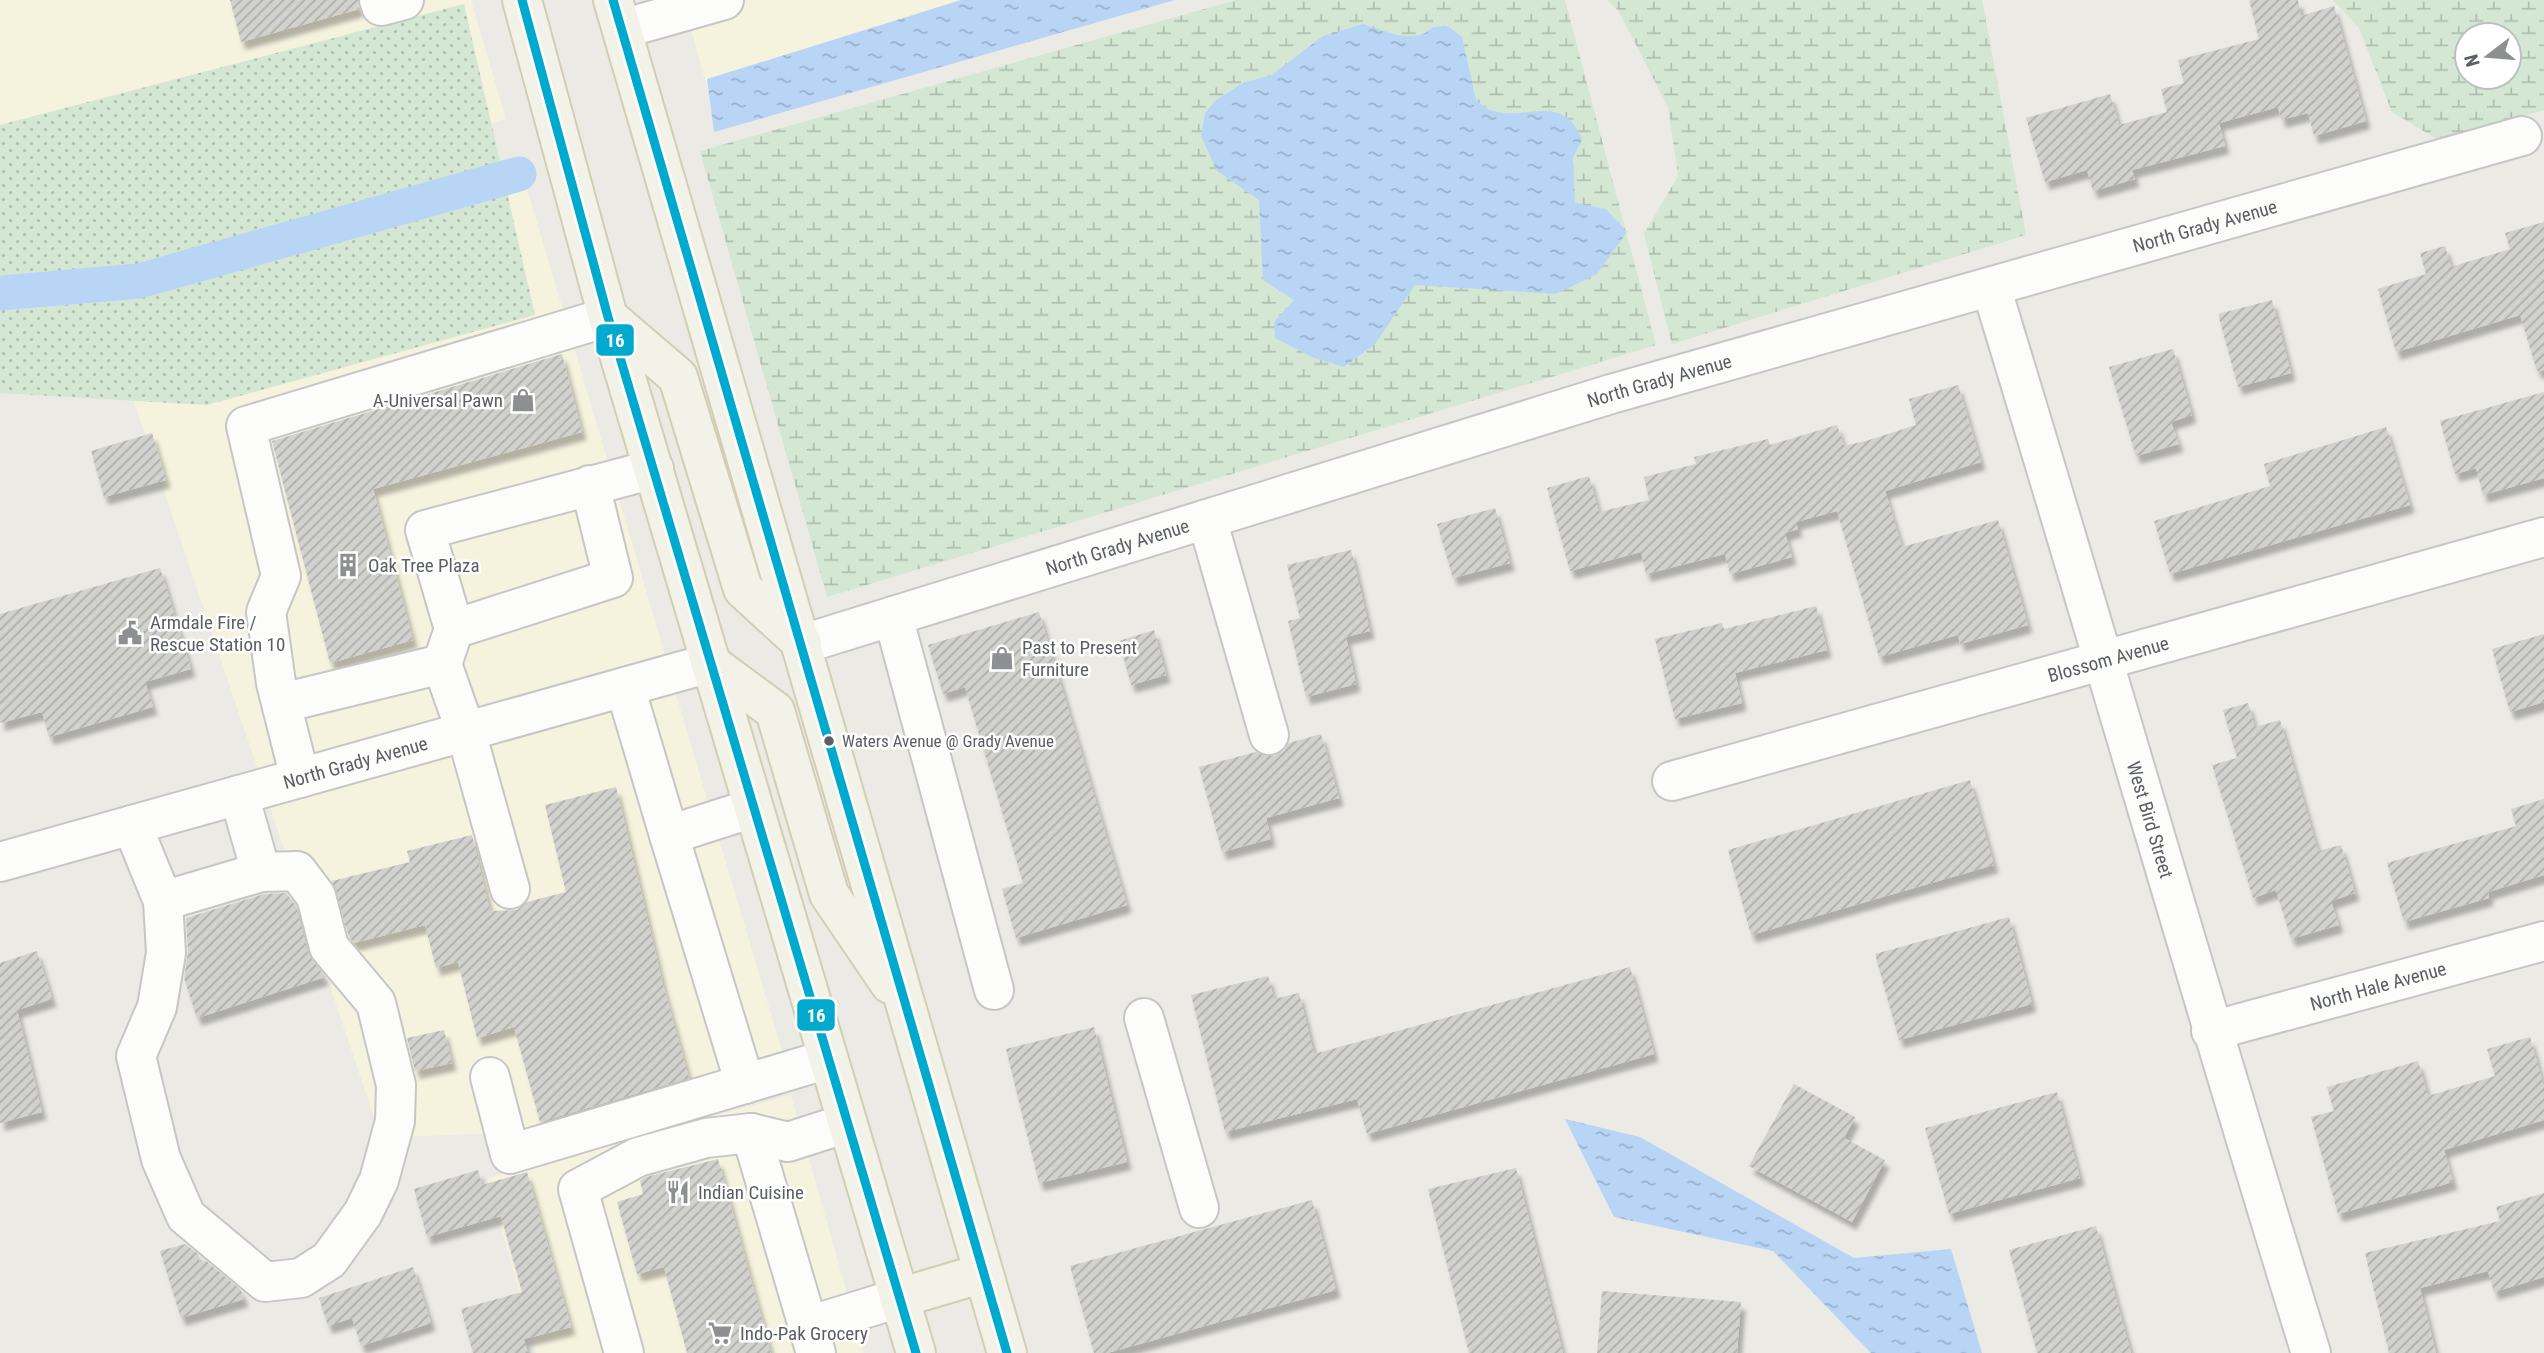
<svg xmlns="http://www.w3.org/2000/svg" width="2544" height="1353" viewBox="0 0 2544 1353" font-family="'Roboto Condensed',sans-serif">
	<defs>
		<pattern id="wetland-marsh" width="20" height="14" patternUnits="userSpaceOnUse" patternTransform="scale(1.75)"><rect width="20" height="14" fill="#d3e7d3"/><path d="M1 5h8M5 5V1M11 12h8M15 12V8" fill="none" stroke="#aebeaf"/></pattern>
		<pattern id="park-dots" width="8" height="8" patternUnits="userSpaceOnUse" patternTransform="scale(1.75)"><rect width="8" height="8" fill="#d3e7d3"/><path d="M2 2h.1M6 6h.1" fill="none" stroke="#aebeaf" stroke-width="1.8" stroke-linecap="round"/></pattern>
		<pattern id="water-ripples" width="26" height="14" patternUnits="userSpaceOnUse" patternTransform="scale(1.75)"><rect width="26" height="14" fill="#b9d5f6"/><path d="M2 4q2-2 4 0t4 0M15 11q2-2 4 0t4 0" fill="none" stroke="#99b0cb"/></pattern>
		<pattern id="building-hatch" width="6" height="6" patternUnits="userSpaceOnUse" patternTransform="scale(1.75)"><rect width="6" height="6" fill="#d1d1ce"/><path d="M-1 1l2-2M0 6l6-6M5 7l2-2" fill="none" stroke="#adadab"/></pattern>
		<filter id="shadow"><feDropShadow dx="4.5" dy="8" stdDeviation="2" flood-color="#0004"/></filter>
	</defs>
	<rect width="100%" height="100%" fill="#ebeae5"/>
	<path fill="#f5f2de" d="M 0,0 L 471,0 L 506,119 L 265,191 L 0,143 Z
		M 683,0 L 961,0 L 708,79 L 710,98 Z
		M 523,175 L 666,658 L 259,773 L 95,286 Z
		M 675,691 L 791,1081 L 537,1131 L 381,1138 L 269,805 Z
		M 791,1095 L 864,1353 L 536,1353 L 487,1178 Z"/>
	<path fill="url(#wetland-marsh)" fill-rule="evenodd" d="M 1236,0 L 1565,0 L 1656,345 L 827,597 L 700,151 Z
		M 1607,0 L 1982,0 L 2026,235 L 1672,344 L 1644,234 L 1678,176 L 1668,107 L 1618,10 Z
		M 2333,0 L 2544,0 L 2544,110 L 2440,141 L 2392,112 L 2359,28 ZM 2467,35 L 2509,35 L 2509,77 L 2467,77 Z"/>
	<path fill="url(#park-dots)" d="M 464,4 L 535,315 L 207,405 L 0,393 L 0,125 Z"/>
	<path fill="url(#water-ripples)" d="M 961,0 L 1175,0 L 714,132 L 707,79 Z
		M 1363,24 C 1386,31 1414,46 1433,27 L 1448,26 L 1462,37 L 1476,100 C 1480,103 1485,108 1490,110 C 1524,123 1563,90 1582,140 L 1573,158 L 1575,203 L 1606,209 L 1627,232 L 1597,274 L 1556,294 L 1415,285 L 1375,344 L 1344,367 L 1314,358 L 1275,338 L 1274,322 L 1294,300 L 1263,280 L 1259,200 L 1217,171 L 1201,136 L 1205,113 L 1216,100 L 1243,83 L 1272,75 L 1323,36 Z
		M 1565,1119 L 1640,1137 L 1854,1258 L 1951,1249 L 1982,1353 L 1871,1353 L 1773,1251 L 1614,1217 Z"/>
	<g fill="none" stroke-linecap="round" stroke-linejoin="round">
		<path stroke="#b9d5f6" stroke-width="35" d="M 0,293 L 139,281 L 519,174"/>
	</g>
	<path fill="url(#building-hatch)" filter="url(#shadow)" d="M 230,0 L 358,0 L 359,9 L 241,42 Z
		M 2249,0 L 2298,0 L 2301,16 L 2334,6 L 2366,121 L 2314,136 L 2308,113 L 2281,120 L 2278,107 L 2219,123 L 2225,146 L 2132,170 L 2135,179 L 2093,191 L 2087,170 L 2045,182 L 2026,118 L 2110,94 L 2119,125 L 2167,112 L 2161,89 L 2184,83 L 2178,60 L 2259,39 Z
		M 2544,222 L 2544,370 L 2537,371 L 2520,315 L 2396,352 L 2378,289 L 2426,274 L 2420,253 L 2445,246 L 2451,267 L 2510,249 L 2505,233 Z
		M 2272,300 L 2291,373 L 2238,387 L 2218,314 Z
		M 2173,349 L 2192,415 L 2171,422 L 2179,444 L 2136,456 L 2109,367 Z
		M 562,354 L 582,432 L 373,489 L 413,640 L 330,663 L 272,441 Z
		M 1958,385 L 1981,462 L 1885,491 L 1902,547 L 1998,520 L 2028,625 L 1960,644 L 1958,635 L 1879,657 L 1837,511 L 1796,522 L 1798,529 L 1785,533 L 1792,557 L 1730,574 L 1725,554 L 1646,574 L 1641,552 L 1570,571 L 1547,488 L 1589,476 L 1599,512 L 1649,500 L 1644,477 L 1696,464 L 1694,457 L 1768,439 L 1770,445 L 1837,425 L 1844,446 L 1869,440 L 1916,425 L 1909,399 Z
		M 2544,392 L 2544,478 L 2483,495 L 2476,468 L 2455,474 L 2440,421 Z
		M 2386,427 L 2410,505 L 2170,574 L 2154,521 L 2270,486 L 2264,464 Z
		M 152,433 L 166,480 L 104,497 L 91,451 Z
		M 1495,508 L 1510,563 L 1453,578 L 1437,524 Z
		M 1351,550 L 1370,631 L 1346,637 L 1356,684 L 1306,697 L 1288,621 L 1300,618 L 1287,565 Z
		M 160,568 L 191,669 L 145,682 L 153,707 L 49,737 L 42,712 L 0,723 L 0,614 Z
		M 1816,606 L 1827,650 L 1735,673 L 1742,703 L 1675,719 L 1655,639 L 1722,623 L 1724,629 Z
		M 1039,612 L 1127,905 L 1016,938 L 1002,889 L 1023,883 L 965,687 L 943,694 L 928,645 Z
		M 1154,630 L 1166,675 L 1131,685 L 1119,641 Z
		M 2544,634 L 2544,702 L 2510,712 L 2492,649 Z
		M 2248,703 L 2255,727 L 2280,720 L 2318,851 L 2341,845 L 2355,893 L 2331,901 L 2339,925 L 2291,939 L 2276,890 L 2253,898 L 2212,765 L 2237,758 L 2223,710 Z
		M 1321,734 L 1339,798 L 1266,818 L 1271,839 L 1222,852 L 1199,767 L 1256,752 L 1274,756 L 1284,751 L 1289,743 Z
		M 1970,780 L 1994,865 L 1751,935 L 1728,850 Z
		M 616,787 L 663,985 L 689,1078 L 540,1122 L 514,1027 L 477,1038 L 458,962 L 436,968 L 425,925 L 354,943 L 349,937 L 332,881 L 410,862 L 407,851 L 472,835 L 490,911 L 517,910 L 527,902 L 566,892 L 545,805 Z
		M 2544,799 L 2544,875 L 2488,892 L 2489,898 L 2404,922 L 2387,863 L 2516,826 L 2511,809 Z
		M 286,893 L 296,906 L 308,953 L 325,977 L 197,1018 L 184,978 L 188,952 L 186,918 L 264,894 Z
		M 2009,917 L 2032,1004 L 1899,1040 L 1875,954 Z
		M 37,951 L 52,999 L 17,1010 L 42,1112 L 0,1123 L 0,963 Z
		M 1630,967 L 1654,1054 L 1367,1134 L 1357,1099 L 1225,1132 L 1191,995 L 1268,976 L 1274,999 L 1299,993 L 1314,1054 Z
		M 1094,1027 L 1127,1162 L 1039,1183 L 1006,1049 Z
		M 444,1030 L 452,1063 L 415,1071 L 407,1038 Z
		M 2530,1037 L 2544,1087 L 2544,1120 L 2444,1150 L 2453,1182 L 2338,1214 L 2311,1117 L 2334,1111 L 2327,1087 L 2418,1061 L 2428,1096 L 2495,1076 L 2487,1049 Z
		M 1794,1084 L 1855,1117 L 1844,1138 L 1885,1160 L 1852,1222 L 1749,1166 Z
		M 2057,1092 L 2080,1178 L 1949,1214 L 1925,1128 Z
		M 718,1159 L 771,1353 L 687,1353 L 664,1267 L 637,1274 L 617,1202 L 643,1194 L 640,1181 L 646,1177 Z
		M 1516,1168 L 1563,1353 L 1469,1353 L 1428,1189 Z
		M 478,1170 L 482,1185 L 527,1172 L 571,1327 L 524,1339 L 528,1353 L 473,1353 L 461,1309 L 522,1292 L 501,1216 L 427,1237 L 414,1189 Z
		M 2544,1193 L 2544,1277 L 2494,1292 L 2488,1271 L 2420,1288 L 2436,1353 L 2389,1353 L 2365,1253 L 2500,1221 L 2496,1207 Z
		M 1312,1200 L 1336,1290 L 1107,1353 L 1094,1353 L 1070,1266 Z
		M 2096,1226 L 2131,1353 L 2037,1353 L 2009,1250 Z
		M 185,1244 L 198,1254 L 200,1263 L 206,1261 L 240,1289 L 244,1299 L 181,1318 L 160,1251 Z
		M 413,1267 L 431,1323 L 361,1346 L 352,1318 L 328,1326 L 319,1298 Z
		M 1602,1291 L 1741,1302 L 1737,1353 L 1597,1353 Z"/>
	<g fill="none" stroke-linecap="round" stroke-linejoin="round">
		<g stroke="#c6c6c6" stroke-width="42">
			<g id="minor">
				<path d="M 379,0 L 381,6 L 404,0"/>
				<path d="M 622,29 L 724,0"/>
				<path id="s1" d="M 1991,287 C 2100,642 2201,999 2311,1353"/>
				<path d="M 1207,519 L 1269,735"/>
				<path d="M 893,616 L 994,990"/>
				<path d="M 454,629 L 425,530 L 654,469"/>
				<path id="s2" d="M 803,644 L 1611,394 L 2522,136"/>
				<path d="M 442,664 L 466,732 L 510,889"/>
				<path d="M 625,687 L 669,835 L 753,808"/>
				<path d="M 282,703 L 442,664 L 454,629 L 613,578 L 590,485"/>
				<path d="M 300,778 L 276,683 L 266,612 L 281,576 L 246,426 L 608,317"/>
				<path id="s3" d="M 1672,781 L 2544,537"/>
				<path d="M 132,825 L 163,901 L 166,953 L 157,1007 L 136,1056 L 161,1159 L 186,1216 L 265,1282 L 301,1278 L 329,1260 L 363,1213 L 379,1180 L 395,1121 L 396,1085 L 376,1003 L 329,947 L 316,896 L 297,871 L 261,872 L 239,795"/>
				<path d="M 669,835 L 745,1084"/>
				<path id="s4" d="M 0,862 L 710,663"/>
				<path d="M 163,901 L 261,872"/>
				<path d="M 1144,1018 L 1199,1208"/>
				<path id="s5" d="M 2211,1031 L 2544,941"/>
				<path d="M 490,1077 L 510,1154 L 828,1059"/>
				<path d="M 751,1133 L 816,1353"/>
				<path d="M 808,1326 L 899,1298"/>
				<path d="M 624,1353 L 578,1189 L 638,1157 L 706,1138 L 751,1133 L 788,1142 L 847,1123"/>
			</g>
		</g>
		<g stroke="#d2cdb4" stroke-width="42">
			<path id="major" d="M 522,0 L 608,317 L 916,1353
				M 613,0 L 1007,1353
				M 608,317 L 678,377 L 743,589 L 802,643
				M 710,663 L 775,711 L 829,894 L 890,984
				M 899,1298 L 983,1273"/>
		</g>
		<use href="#minor" stroke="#fcfcfb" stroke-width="38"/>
		<use href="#major" stroke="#f2f2e8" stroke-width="38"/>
		<g stroke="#fff" stroke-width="14">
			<path id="bus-1" d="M 522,0 L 608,317 L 916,1353
				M 613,0 L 1007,1353"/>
		</g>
		<use href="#bus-1" stroke="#00a9ce" stroke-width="9"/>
	</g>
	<defs>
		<g id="shop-bare" transform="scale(1.89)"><path d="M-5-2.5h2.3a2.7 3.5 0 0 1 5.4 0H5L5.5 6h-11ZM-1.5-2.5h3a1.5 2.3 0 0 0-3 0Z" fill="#8d8f90" stroke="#fff" stroke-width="2.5" paint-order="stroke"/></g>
		<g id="building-bare" transform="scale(1.89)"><path d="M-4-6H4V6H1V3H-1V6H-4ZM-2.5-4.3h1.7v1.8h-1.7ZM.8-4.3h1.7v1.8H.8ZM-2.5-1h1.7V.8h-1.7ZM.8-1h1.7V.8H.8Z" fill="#8d8f90" stroke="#fff" stroke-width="2.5" paint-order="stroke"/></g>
		<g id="civic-bare" transform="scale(1.89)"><path d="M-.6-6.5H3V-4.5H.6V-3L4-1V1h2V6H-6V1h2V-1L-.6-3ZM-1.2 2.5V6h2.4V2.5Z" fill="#8d8f90" stroke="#fff" stroke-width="2.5" paint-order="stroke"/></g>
		<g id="restaurant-bare" transform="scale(1.89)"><path d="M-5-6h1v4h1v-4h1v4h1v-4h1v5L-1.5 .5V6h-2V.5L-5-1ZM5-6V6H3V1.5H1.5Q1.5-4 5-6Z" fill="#8d8f90" stroke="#fff" stroke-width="2.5" paint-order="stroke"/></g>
		<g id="supermarket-bare" transform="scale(1.89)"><path d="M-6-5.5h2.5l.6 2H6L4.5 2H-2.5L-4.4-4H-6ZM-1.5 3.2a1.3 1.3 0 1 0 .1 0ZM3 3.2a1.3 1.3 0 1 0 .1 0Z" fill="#8d8f90" stroke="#fff" stroke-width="2.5" paint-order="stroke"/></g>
	</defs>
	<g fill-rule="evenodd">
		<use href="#shop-bare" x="523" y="400"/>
		<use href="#building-bare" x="348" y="565"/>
		<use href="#civic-bare" x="130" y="633"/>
		<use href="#shop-bare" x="1002" y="658"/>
		<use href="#restaurant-bare" x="678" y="1192"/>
		<use href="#supermarket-bare" x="720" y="1333"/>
	</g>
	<circle fill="#5b5e63" stroke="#fff" stroke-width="2.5" cx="829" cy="741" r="6"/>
	<g text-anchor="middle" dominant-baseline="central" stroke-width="5" stroke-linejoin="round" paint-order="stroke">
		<g font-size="17" fill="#5b5e63" stroke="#fff" text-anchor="start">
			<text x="842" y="741">Waters Avenue @ Grady Avenue</text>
		</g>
		<g font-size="19" fill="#5b5e63" stroke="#fff">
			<text stroke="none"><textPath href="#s2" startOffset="1463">North Grady Avenue</textPath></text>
			<text stroke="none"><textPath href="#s2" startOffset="896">North Grady Avenue</textPath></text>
			<text stroke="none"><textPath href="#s2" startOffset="329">North Grady Avenue</textPath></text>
			<text stroke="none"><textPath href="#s3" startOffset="453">Blossom Avenue</textPath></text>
			<text stroke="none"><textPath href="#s4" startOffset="369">North Grady Avenue</textPath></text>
			<text stroke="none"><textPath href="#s1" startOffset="556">West Bird Street</textPath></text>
			<text stroke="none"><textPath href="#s5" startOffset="173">North Hale Avenue</textPath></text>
		</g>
		<g font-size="19" fill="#5b5e63" stroke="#fff" text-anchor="start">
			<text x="503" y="400" text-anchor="end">A-Universal Pawn</text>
			<text x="368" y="565">Oak Tree Plaza</text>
			<text x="150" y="622">Armdale Fire /<tspan x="150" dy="22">Rescue Station 10</tspan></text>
			<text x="1022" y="647">Past to Present<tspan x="1022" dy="22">Furniture</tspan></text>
			<text x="698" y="1192">Indian Cuisine</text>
			<text x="740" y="1333">Indo-Pak Grocery</text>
		</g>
	</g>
	<g stroke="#fff" stroke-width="2.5">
		<rect x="595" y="323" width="40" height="34" rx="7" fill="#00a9ce"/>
		<rect x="796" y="998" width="40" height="34" rx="7" fill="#00a9ce"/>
	</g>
	<g font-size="19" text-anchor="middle" font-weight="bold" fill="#fff">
		<text x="615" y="347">16</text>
		<text x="816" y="1022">16</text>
	</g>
	<g transform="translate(2488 56) rotate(254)"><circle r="33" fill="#ffffff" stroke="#bdbfc1" stroke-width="2"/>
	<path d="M0-5L12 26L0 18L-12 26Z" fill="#8d8f90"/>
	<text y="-10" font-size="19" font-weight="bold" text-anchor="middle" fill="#5b5e63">N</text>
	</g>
</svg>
